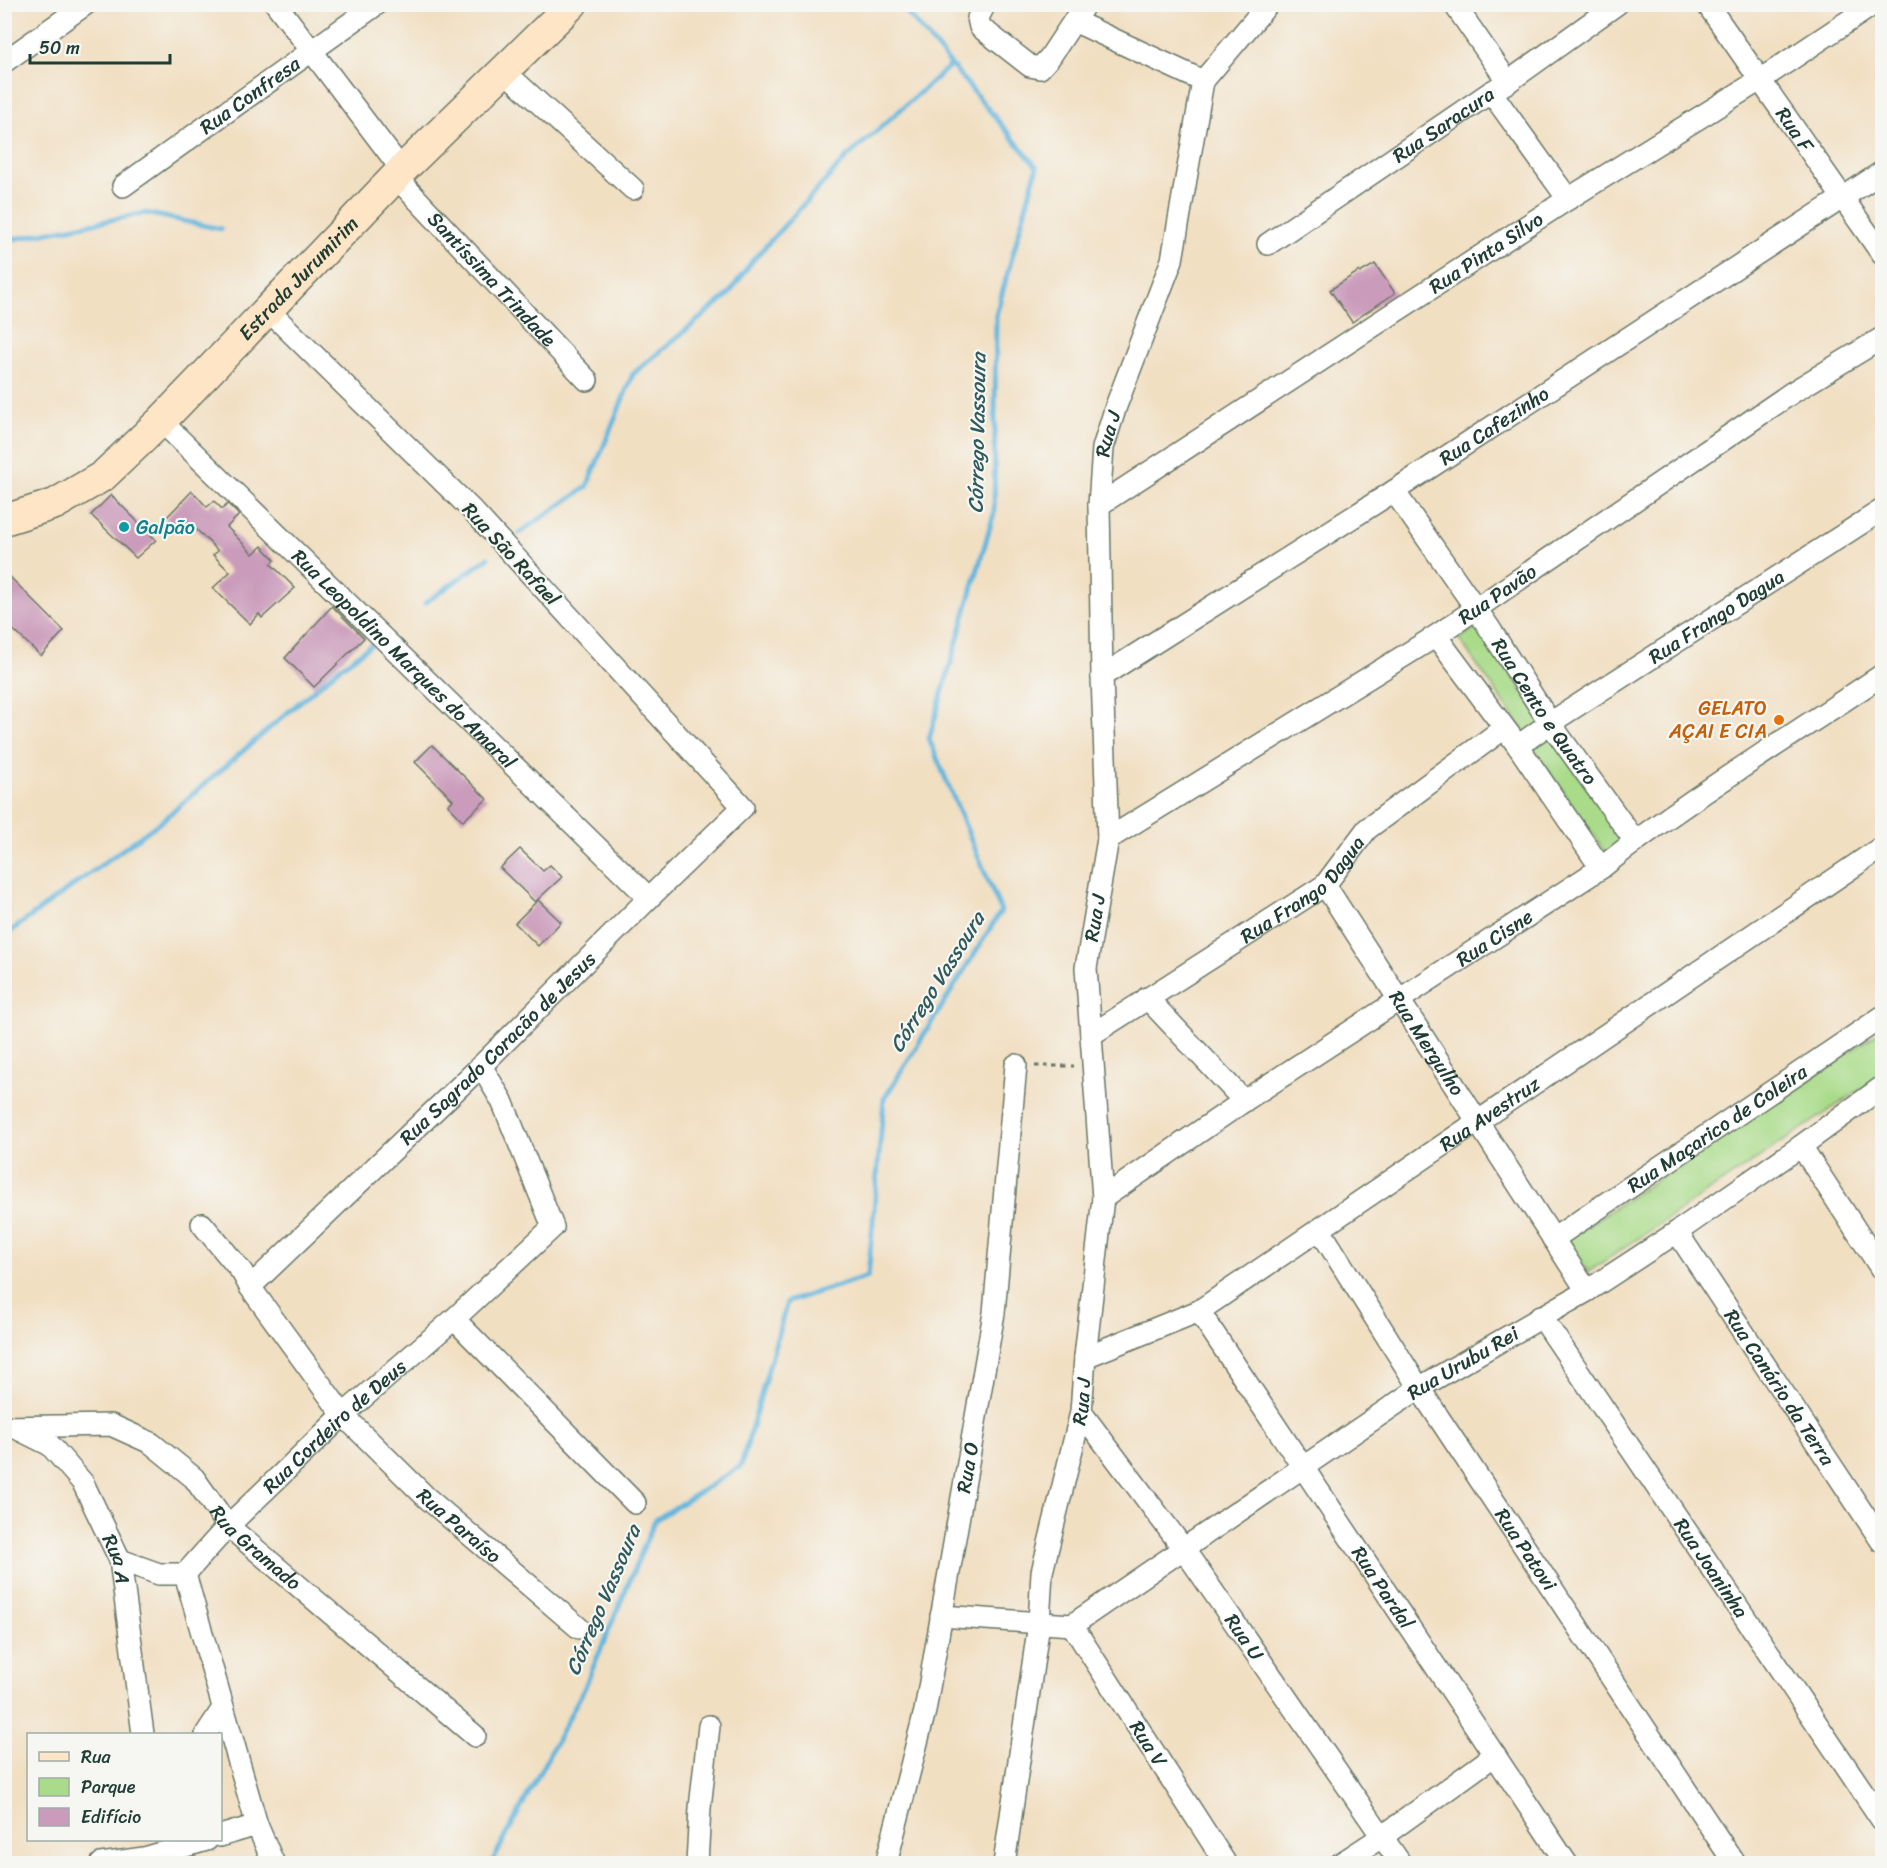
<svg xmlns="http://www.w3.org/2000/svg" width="1887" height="1868" viewBox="0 0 1887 1868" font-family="Sriracha,sans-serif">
	<rect width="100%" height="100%" fill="#f6f6f2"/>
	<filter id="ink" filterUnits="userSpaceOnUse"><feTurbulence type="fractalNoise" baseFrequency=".0167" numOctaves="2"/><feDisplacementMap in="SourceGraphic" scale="12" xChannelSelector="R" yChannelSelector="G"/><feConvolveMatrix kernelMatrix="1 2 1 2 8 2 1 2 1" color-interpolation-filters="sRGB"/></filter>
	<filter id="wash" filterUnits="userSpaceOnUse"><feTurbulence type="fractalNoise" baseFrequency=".008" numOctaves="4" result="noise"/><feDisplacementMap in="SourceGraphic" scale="24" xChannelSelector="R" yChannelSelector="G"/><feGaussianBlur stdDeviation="1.35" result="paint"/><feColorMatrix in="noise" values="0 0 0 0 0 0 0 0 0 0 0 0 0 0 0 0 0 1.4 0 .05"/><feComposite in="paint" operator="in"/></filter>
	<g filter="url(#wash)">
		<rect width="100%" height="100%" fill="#f1dfc2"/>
		<path fill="#a9db89" stroke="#648c5e" stroke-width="1.5" d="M 1477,626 L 1544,722 L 1526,734 L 1459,639 Z
			M 1547,730 L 1624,841 L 1606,853 L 1529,742 Z
			M 1882,1030 L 1882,1075 L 1588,1272 L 1567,1239 Z"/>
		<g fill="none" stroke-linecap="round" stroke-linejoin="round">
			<path stroke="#61b5dd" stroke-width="5" d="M 4,241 L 146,213 L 221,229
				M 519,533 L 587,487 L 633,374 L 728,295 L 753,260 L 846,158 L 951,65
				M 425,603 L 488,558
				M 4,936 L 163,820 L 337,670 L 371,645
				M 491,1864 L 584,1689 L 655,1520 L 741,1466 L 787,1302 L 868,1276 L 884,1099 L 1001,911 L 929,739 L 994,513 L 996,315 L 1037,167 L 900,4"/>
		</g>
		<g id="blocks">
			<path fill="#ca9bbb" d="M 1375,264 L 1395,293 L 1352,322 L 1330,290 L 1359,271 L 1360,273 Z
				M 192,491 L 207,507 L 214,501 L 222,509 L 228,504 L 239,515 L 227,527 L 253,554 L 262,546 L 275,560 L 271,564 L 295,588 L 262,618 L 259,614 L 250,624 L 213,588 L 230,572 L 213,555 L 218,551 L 188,521 L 178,532 L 165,519 Z
				M 111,495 L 156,540 L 136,558 L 91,515 Z
				M 4,571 L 64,631 L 41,656 L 4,621 Z
				M 332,606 L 364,638 L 314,687 L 285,658 Z
				M 432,745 L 487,799 L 463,821 L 448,805 L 453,800 L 415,762 Z
				M 520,849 L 543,871 L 550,865 L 562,877 L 535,902 L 500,868 Z
				M 538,900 L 561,922 L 538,946 L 515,923 Z"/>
		</g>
	</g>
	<g filter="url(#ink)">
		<use href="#blocks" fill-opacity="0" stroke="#687666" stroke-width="1.5"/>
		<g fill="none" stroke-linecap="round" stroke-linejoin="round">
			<g stroke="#687666" stroke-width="24">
				<g id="minor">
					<path d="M 276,4 L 402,170"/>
					<path d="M 985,4 L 978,18 L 980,27 L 1030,66 L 1040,68 L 1050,57 L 1085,4"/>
					<path d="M 1454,4 L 1508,82"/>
					<path id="s1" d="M 1707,4 L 1882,254"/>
					<path d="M 1074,21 L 1203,81"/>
					<path d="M 4,62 L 86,4"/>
					<path d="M 504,71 L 633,189"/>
					<path d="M 1491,92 L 1568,199"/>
					<path id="s2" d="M 396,177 L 587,380"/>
					<path id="s3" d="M 123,186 L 377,4"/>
					<path id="s4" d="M 1268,244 L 1491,92 L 1508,82 L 1617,4"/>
					<path id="s5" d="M 161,421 L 649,898"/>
					<path id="s6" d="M 1394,491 L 1488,626 L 1550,723 L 1635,841"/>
					<path id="s7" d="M 1099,505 L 1568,199 L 1760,80 L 1874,4"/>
					<path d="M 1436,636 L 1518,746 L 1601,868"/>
					<path id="s8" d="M 1102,676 L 1394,491 L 1882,172"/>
					<path id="s9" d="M 1518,746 L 1550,723 L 1882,510"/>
					<path id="s10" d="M 1108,839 L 1436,636 L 1793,392 L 1882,338"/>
					<path id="s11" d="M 1325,885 L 1587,1291"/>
					<path d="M 1147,998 L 1244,1101"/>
					<path id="s12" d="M 1091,1035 L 1325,885 L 1367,829 L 1503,729"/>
					<path d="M 1801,1146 L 1882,1270"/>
					<path id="s13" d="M 1103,1198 L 1244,1101 L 1601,868 C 1690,797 1788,739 1882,675"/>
					<path id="s14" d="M 202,1224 L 242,1272 L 250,1287 L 343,1415 L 427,1498 L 579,1628"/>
					<path id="s15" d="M 1320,1230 L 1419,1388 L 1735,1864"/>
					<path id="s16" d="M 1677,1232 L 1882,1542"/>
					<path id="s17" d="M 1553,1239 L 1882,1017"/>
					<path id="s18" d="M 250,1287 L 481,1066 L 649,898 L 743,807 L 473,511 L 268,310"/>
					<path id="s19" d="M 1199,1311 L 1567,1864"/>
					<path id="s20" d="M 1541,1316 L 1882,1820"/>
					<path d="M 454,1319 L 635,1503"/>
					<path id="s21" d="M 1085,1357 L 1199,1311 L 1882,847"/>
					<path id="s22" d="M 1081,1412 L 1183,1548 L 1401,1864"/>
					<path id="s23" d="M 4,1427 L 111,1425 L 151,1443 L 194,1478 L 228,1526 L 475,1736"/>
					<path id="s24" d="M 16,1428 L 50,1445 L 83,1483 L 120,1560 L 143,1734"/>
					<path d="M 120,1560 L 159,1574 L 185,1574"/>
					<path id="s25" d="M 941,1616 L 1072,1625 L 1419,1388 L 1587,1291 L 1677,1232 L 1801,1146 L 1882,1087"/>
					<path id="s26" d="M 1072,1625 L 1226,1864"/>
					<path d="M 206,1734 L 223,1708"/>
					<path d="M 220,1836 L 257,1825"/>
					<path d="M 101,1864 L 144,1858 L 207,1840"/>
					<path id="s27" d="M 274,1864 L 257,1825 L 185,1574 L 228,1526 L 343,1415 L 454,1319 L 553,1227 L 502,1101 L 481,1066"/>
					<path d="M 697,1864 L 700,1808 L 709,1726"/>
					<path id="s28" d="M 886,1864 L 925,1711 L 994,1313 L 1016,1065"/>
					<path id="s29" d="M 1004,1864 L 1039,1623 L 1042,1572 L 1081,1412 L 1085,1357 L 1103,1198 L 1086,968 L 1108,839 L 1102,676 L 1099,505 L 1103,448 L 1116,406 L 1172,260 L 1203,81 L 1268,4"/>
					<path d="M 1340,1864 L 1383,1836 L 1495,1755"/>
				</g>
			</g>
			<g stroke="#687666" stroke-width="33">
				<g id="secondary">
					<path id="s30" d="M 4,520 L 55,504 L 103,476 L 161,421 L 402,170 L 572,4"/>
				</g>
			</g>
			<path stroke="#687666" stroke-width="3" stroke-dasharray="4.5 4.5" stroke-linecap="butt" d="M 1035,1066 L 1074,1066"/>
			<use href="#minor" stroke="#fff" stroke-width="21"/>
			<use href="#secondary" stroke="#fee5c5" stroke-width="30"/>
		</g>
	</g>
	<circle fill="#0f9aa8" stroke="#f6f6f2" stroke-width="2" cx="124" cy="527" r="6"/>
	<circle fill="#e8710a" stroke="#f6f6f2" stroke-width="2" cx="1779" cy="720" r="6"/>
	<g text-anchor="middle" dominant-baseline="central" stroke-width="4.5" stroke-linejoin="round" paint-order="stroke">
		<g font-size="20" fill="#1f3d34" stroke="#f6f6f2">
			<text stroke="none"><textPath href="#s3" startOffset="156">Rua Confresa</textPath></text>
			<text stroke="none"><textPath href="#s4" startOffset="212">Rua Saracura</textPath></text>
			<text stroke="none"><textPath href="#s1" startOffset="153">Rua F</textPath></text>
			<text stroke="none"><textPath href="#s7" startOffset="462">Rua Pinta Silvo</textPath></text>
			<text stroke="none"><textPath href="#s30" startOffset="387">Estrada Jurumirim</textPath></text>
			<text stroke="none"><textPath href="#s2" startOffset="140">Santíssima Trindade</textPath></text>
			<text stroke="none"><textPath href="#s8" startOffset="465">Rua Cafezinho</textPath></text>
			<text stroke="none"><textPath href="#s29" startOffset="1442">Rua J</textPath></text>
			<text transform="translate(511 554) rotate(47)">Rua São Rafael</text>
			<text stroke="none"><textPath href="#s10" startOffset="460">Rua Pavão</textPath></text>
			<text stroke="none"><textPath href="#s9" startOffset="237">Rua Frango Dagua</textPath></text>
			<text stroke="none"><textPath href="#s5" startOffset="340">Rua Leopoldino Marques do Amaral</textPath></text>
			<text stroke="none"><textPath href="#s6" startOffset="267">Rua Cento e Quatro</textPath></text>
			<text stroke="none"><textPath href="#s12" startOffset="258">Rua Frango Dagua</textPath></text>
			<text stroke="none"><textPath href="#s29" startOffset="956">Rua J</textPath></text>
			<text stroke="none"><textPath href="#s13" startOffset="470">Rua Cisne</textPath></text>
			<text stroke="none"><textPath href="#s11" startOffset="188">Rua Mergulho</textPath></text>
			<text stroke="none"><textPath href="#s18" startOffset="344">Rua Sagrado Coracão de Jesus</textPath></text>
			<text stroke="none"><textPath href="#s21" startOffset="474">Rua Avestruz</textPath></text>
			<text stroke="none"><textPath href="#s17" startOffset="198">Rua Maçarico de Coleira</textPath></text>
			<text stroke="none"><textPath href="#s25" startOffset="602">Rua Urubu Rei</textPath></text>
			<text stroke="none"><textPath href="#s16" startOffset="186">Rua Canário da Terra</textPath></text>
			<text stroke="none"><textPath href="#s29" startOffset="470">Rua J</textPath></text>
			<text stroke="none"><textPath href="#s27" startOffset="514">Rua Cordeiro de Deus</textPath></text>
			<text stroke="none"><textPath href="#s28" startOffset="405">Rua O</textPath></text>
			<text stroke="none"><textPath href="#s14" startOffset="398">Rua Paraíso</textPath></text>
			<text stroke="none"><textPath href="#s23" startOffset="300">Rua Gramado</textPath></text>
			<text stroke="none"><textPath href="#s15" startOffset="380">Rua Patovi</textPath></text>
			<text stroke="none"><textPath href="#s24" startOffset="172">Rua A</textPath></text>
			<text stroke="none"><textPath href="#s20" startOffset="304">Rua Joaninha</textPath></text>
			<text stroke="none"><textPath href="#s19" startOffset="332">Rua Pardal</textPath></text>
			<text stroke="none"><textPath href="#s22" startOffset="278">Rua U</textPath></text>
			<text stroke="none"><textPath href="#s26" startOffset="141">Rua V</textPath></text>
		</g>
		<g font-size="20" fill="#0d838f" stroke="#f6f6f2" text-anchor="start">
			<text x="136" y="527">Galpão</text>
		</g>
		<g font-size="20" fill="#c56008" stroke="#f6f6f2" text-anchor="end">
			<text x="1767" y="708">GELATO<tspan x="1767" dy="23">AÇAI E CIA</tspan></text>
		</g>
		<g font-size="21" font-style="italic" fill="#305b5e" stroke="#f6f6f2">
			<text transform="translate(977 433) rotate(-89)">Córrego Vassoura</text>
			<text transform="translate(937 982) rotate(-58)">Córrego Vassoura</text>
			<text transform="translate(603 1600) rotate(-67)">Córrego Vassoura</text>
		</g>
	</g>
	<rect width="1887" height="1868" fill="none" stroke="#f6f6f2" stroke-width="24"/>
	<rect x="27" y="1733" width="195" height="108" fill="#f6f6f2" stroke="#a0aca6" stroke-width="1.5"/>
	<rect x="39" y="1752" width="30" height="9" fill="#fee5c5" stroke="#a0aca6" stroke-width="1.5"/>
	<text x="81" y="1763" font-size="18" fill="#1f3d34">Rua</text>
	<rect x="39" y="1778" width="30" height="18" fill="#a9db89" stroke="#a0aca6" stroke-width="1.5"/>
	<text x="81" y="1793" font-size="18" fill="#1f3d34">Parque</text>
	<rect x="39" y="1808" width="30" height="18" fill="#ca9bbb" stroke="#a0aca6" stroke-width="1.5"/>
	<text x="81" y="1823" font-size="18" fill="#1f3d34">Edifício</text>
	<path d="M30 54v9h140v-9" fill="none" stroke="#1f3d34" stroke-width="3"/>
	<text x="39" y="54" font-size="18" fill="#1f3d34" stroke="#f6f6f2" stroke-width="4.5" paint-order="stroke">50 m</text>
</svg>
